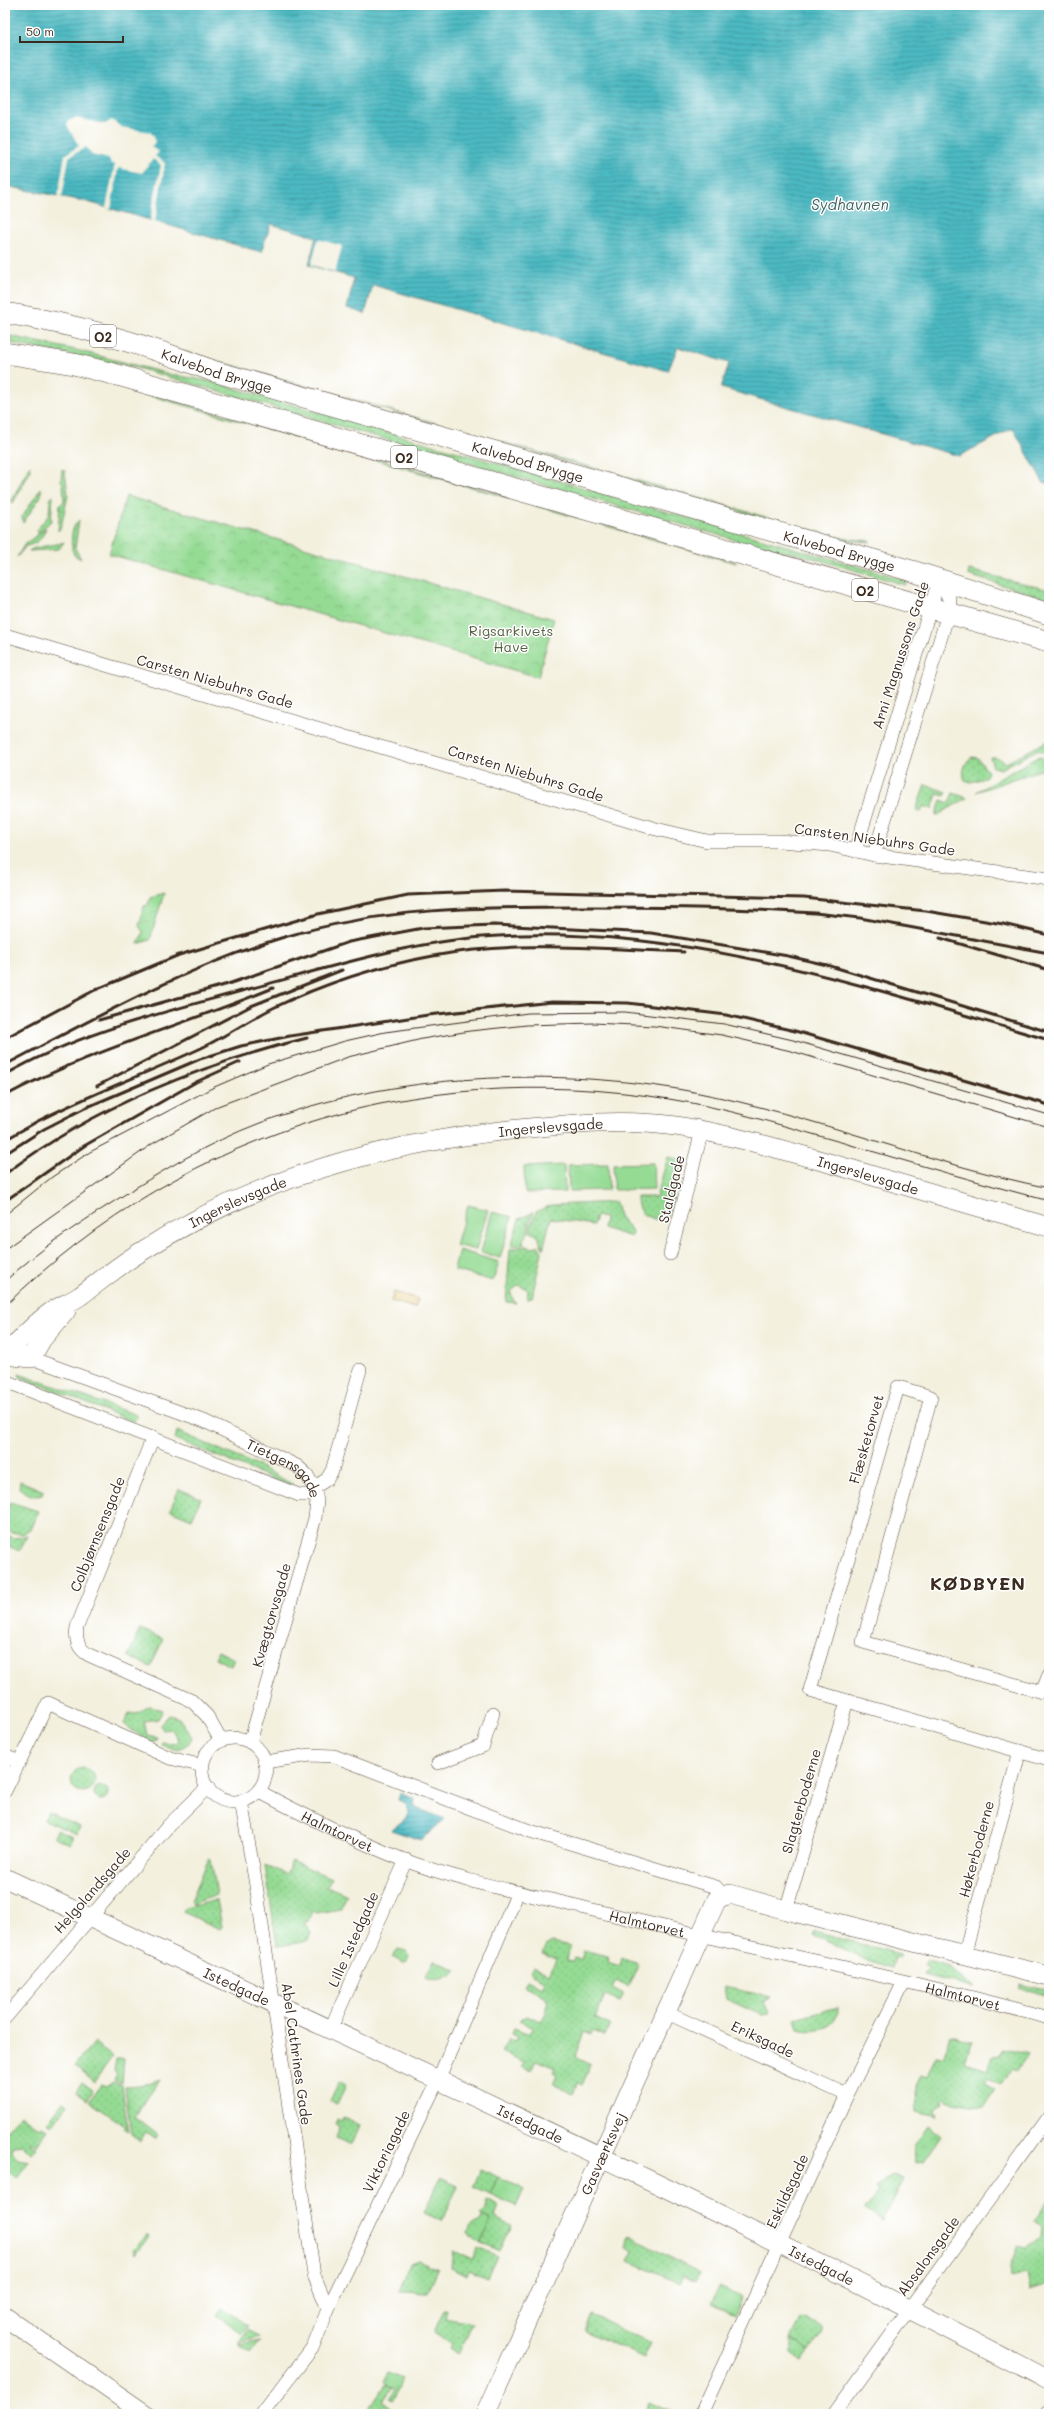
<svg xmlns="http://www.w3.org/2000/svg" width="1054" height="2419" viewBox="0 0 1054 2419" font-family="Mali,sans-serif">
	<defs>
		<pattern id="grass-dots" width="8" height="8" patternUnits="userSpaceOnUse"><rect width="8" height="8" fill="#95db94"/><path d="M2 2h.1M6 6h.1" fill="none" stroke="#81bc7f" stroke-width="1.8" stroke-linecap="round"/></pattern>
		<pattern id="sand-dots" width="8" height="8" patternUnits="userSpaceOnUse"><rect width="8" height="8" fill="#eeda9e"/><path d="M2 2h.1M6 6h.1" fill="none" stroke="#cdbb88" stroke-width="1.8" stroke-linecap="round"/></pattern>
		<pattern id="park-crowns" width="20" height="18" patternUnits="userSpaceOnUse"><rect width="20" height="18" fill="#95db94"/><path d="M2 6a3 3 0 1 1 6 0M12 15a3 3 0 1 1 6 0" fill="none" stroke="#81bc7f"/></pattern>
		<pattern id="water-rules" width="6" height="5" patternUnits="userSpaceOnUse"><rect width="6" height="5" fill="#4bb9c2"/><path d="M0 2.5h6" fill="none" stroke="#40979d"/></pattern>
	</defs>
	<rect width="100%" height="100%" fill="#fff"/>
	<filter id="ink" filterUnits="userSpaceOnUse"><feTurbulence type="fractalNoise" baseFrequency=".025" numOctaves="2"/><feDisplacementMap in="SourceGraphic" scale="8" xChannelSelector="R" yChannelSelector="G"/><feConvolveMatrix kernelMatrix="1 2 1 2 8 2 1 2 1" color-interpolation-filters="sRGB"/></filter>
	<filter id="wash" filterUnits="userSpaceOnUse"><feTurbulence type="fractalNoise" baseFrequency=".012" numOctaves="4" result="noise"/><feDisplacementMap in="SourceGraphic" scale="16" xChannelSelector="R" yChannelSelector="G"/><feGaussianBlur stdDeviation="0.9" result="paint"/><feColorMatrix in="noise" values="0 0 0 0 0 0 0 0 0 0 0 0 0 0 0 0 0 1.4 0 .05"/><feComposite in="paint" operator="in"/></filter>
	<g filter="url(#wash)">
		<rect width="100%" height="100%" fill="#f3f0de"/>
		<path fill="url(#grass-dots)" stroke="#688259" d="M 45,312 L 801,527 L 842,538 L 871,541 L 870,542 L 842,540 L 801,529 Z
			M 5,335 L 80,351 L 173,375 L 209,381 L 839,561 L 906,580 L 905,585 L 799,554 L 767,549 L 134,367 L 5,342 Z
			M 134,391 L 142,391 L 736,562 L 736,563 Z
			M 30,465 L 31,470 L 13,503 L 12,500 Z
			M 62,469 L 65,471 L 68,495 L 61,527 L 58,531 L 60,505 L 64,501 L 63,483 L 61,481 Z
			M 41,488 L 41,496 L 23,523 L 22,517 Z
			M 53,496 L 51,521 L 38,533 L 37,529 L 49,515 L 50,499 Z
			M 79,520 L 75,548 L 81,559 L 74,555 C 70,545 70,527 79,520 Z
			M 46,528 C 42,539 37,544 26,546 L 17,557 L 24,545 Z
			M 64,542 L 59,549 L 29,551 C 34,546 54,546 64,542 Z
			M 969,570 L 1049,590 L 1049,599 L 968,575 Z
			M 1049,740 L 1049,753 L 1037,750 L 1001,769 L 993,767 L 990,757 L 996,757 L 1006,763 Z
			M 1039,756 L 1049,762 L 1049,767 L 976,792 Z
			M 972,757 L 978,758 L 988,772 L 985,778 L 971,782 L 965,780 C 961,773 965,761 972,757 Z
			M 925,785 L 947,792 L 945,796 L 937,794 L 932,809 L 923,806 L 921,812 L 916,810 Z
			M 953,793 L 967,798 L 936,816 L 941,800 L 949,803 Z
			M 668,1157 L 683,1160 L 667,1218 L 663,1221 C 647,1217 637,1216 637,1197 L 656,1197 Z
			M 616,1202 L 619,1216 L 632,1232 L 631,1237 L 603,1228 L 605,1218 L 596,1216 L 593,1225 L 551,1218 L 543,1249 L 538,1236 L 531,1232 L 531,1224 L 537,1211 L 552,1205 Z
			M 534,1212 L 529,1223 L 529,1232 L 523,1239 L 524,1244 L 511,1246 L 519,1219 Z
			M 538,1245 L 542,1252 L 532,1297 L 527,1300 L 528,1290 L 519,1285 L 511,1291 L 512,1298 L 516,1303 L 506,1302 L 510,1249 L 525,1246 L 533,1248 Z
			M 19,1374 L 137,1415 L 134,1422 L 20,1377 Z
			M 177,1431 L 258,1466 L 292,1484 L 291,1486 L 175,1439 Z
			M 179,1489 L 201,1498 L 192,1519 L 170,1510 Z
			M 10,1502 L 38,1511 L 30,1530 L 23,1534 L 10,1532 L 5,1527 L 5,1515 Z
			M 5,1533 L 13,1538 L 27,1536 L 20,1551 L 5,1545 Z
			M 140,1629 L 163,1639 L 151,1667 L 128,1656 Z
			M 218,1651 L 234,1659 L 231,1666 L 215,1658 Z
			M 149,1706 L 163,1710 L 158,1719 L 144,1721 L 147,1735 L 157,1737 L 154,1743 L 145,1739 L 124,1724 L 129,1713 L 137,1714 Z
			M 169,1715 L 179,1718 L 192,1737 L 189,1743 L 178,1750 L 161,1745 L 162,1742 L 174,1744 L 178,1740 L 172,1729 L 163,1730 L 160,1725 Z
			M71 1780a12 12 0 1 1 24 0a12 12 0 1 1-24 0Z
			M94 1793a7 7 0 1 1 14 0a7 7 0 1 1-14 0Z
			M 48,1812 L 80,1827 L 77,1834 L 44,1820 Z
			M 57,1830 L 73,1837 L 70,1844 L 54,1837 Z
			M 209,1858 L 211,1859 L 217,1895 L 192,1904 L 191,1901 Z
			M 292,1861 L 331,1878 L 327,1886 L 347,1895 L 340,1909 L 317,1913 L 312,1911 L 308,1921 L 304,1923 L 311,1932 L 308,1941 L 279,1946 L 277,1946 L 265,1865 L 286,1874 Z
			M 217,1900 L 222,1927 L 220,1929 L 183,1912 L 185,1908 Z
			M 814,1932 L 900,1954 L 898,1958 L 895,1957 L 892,1969 C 864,1963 841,1944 813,1936 Z
			M 552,1942 L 570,1946 L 567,1961 L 573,1962 L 574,1958 L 581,1960 L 584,1950 L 608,1956 L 607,1962 L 620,1966 L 622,1958 L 636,1962 L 638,1966 L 628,1986 L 616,1980 L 612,1988 L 624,1994 L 620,2002 L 605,1996 L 595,2018 L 610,2025 L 605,2036 L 593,2031 L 591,2035 L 584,2032 L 575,2056 L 591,2065 L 582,2085 L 578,2083 L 573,2094 L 553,2084 L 557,2074 L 553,2072 L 555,2068 L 536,2060 L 531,2071 L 522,2067 L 524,2062 L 502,2052 L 510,2039 L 516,2041 L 518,2036 L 512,2033 L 514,2028 L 527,2033 L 534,2027 L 519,2020 L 527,2015 L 541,2021 C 545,2015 549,2008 547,2000 L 538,1992 L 524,1986 L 527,1980 L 541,1987 L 544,1981 L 530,1974 L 533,1967 L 549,1974 L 556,1959 L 543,1954 L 547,1945 Z
			M 398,1949 L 406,1951 L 410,1956 L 407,1962 L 404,1963 L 392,1957 Z
			M 434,1960 L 457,1970 C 449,1979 437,1982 425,1977 Z
			M 927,1960 L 950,1966 L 950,1968 L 974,1987 L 922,1975 L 928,1967 L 924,1965 Z
			M 1021,1984 L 1049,1991 L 1049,1998 L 1019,1987 Z
			M 724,1987 L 772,1997 L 764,2001 L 770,2014 L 761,2015 L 726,1999 Z
			M 838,2007 C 839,2030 814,2032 798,2028 L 795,2019 Z
			M 951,2035 L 971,2041 L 965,2063 L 988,2070 L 993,2055 L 999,2056 L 1002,2048 L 1028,2055 L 1016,2073 L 1012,2070 L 1000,2084 L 989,2076 L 985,2081 L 996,2089 L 984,2107 L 948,2101 L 946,2098 L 942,2100 L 943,2103 L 935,2111 L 937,2117 L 917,2112 L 916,2086 L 921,2075 L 927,2077 L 936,2056 L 943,2057 Z
			M 94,2042 L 112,2057 L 94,2082 L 74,2066 Z
			M 116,2059 L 124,2059 L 122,2084 L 114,2080 L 117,2073 L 114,2071 Z
			M 160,2079 L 134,2116 L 158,2135 L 155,2139 L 146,2132 L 140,2141 L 131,2134 L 125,2087 L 140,2086 Z
			M 339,2081 L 346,2085 L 337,2104 L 330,2101 Z
			M 113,2082 L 122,2086 L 128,2132 L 123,2129 L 125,2126 L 89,2101 L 101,2085 L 106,2087 Z
			M 82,2083 L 93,2091 L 87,2100 L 76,2092 Z
			M 63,2102 L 67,2105 L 52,2126 L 47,2123 Z
			M 20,2115 L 39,2129 L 42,2127 L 48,2131 L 37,2145 L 31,2141 L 30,2143 L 36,2147 L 31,2153 L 23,2145 L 13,2146 L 12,2151 L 18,2159 L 29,2161 L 17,2178 L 5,2170 L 5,2132 Z
			M 343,2118 L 360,2125 L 352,2144 L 335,2137 L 339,2126 L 335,2124 L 337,2119 L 342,2121 Z
			M 481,2169 L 498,2177 L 490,2195 L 473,2187 Z
			M 893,2175 L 903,2179 L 882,2221 L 865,2209 L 878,2191 L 875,2188 Z
			M 440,2178 L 458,2186 L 442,2221 L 424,2213 Z
			M 1049,2199 L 1049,2285 L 1030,2291 L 1027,2274 L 1011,2277 L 1010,2266 L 1017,2246 L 1026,2248 L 1041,2238 L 1042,2226 L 1033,2221 Z
			M 486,2200 L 498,2206 L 494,2216 L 512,2225 L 500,2251 L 481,2242 L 491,2220 L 480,2215 L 486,2209 Z
			M 146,2234 L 149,2236 L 136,2254 L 134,2250 Z
			M 629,2236 L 700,2273 L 696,2282 L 684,2276 L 680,2283 L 628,2261 L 633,2251 L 626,2248 Z
			M 478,2247 L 497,2256 L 487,2278 L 468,2270 L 466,2275 L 451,2268 L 453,2251 L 472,2260 Z
			M 418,2260 L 438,2269 L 428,2292 L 398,2291 L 410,2263 Z
			M 444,2310 L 447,2310 L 445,2318 L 472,2323 L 458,2354 L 450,2348 L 452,2344 L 434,2332 Z
			M 592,2315 L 633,2336 L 634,2335 L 651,2343 L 644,2358 L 585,2331 Z
			M 806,2318 L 823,2327 L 823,2331 L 809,2351 L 791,2338 L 801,2319 Z
			M 248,2329 L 259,2337 L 238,2343 Z
			M 260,2341 L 250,2353 L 239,2345 Z
			M 386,2384 L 391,2388 L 382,2401 L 399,2414 L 366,2414 Z"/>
		<path fill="url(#sand-dots)" stroke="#94825e" d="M 394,1292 L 418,1299 L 415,1308 L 391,1301 Z"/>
		<path fill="url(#park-crowns)" stroke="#688259" d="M 126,496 L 554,619 L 538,677 L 109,554 Z
			M 164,893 L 150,940 L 138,944 L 143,932 L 139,926 L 144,906 L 148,905 L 150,897 Z
			M 20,1481 L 44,1491 L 42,1495 C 34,1498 26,1493 19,1488 Z
			M 928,2126 L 941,2136 L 923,2162 L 915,2163 L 914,2146 Z
			M 483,2216 L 491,2220 L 481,2242 L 468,2234 L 471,2225 L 479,2222 Z
			M 791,2338 L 809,2351 L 802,2361 L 791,2353 Z
			M 388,2373 L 402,2379 L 393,2401 L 389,2399 L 394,2390 L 384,2382 Z"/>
		<path fill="#95db94" stroke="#688259" d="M 653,1163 L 654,1189 L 614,1190 L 613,1164 Z
			M 608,1164 L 609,1190 L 569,1191 L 568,1165 Z
			M 564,1165 L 565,1192 L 525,1193 L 524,1167 Z
			M 468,1205 L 488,1210 L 476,1250 L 456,1245 Z
			M 492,1212 L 512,1217 L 500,1258 L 481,1252 Z
			M 459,1250 L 499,1262 L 493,1281 L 454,1270 Z
			M 498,2177 L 524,2189 L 516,2207 L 490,2195 Z
			M 719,2287 L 742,2297 L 734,2315 L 711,2304 Z
			M 222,2308 L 248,2326 L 242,2333 L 217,2315 Z
			M 650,2402 L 672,2412 L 671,2414 L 645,2414 Z"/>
		<path fill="url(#water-rules)" stroke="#437270" d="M 5,5 L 1049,5 L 1049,484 L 1043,482 L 1014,430 L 1011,429 L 959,456 L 721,388 L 729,363 L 678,347 L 668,371 L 373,285 L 365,314 L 347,308 L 354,278 L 309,265 L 316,237 L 271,224 L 261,252 L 84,201 L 5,186 Z
			M 400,1793 L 415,1799 L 414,1804 L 416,1808 L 445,1819 L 421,1840 L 391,1830 L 405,1819 L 409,1812 L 405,1803 L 398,1800 Z"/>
		<path fill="#f3f0de" d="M 75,118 L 105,124 L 112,120 L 121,127 L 150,132 L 154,136 L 155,142 L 151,147 L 159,152 L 155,156 L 165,163 L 155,222 L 150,220 L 161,165 L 153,159 L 142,173 L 118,168 L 111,209 L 106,208 L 115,164 L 111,164 L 109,159 L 92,155 L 86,147 L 69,157 L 62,197 L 58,196 L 65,155 L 79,146 L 67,125 L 68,121 Z
			M 318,239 L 342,246 L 335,272 L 311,265 Z"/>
	</g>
	<g filter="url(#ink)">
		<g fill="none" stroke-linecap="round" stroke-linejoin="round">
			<g stroke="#57483b" stroke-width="14">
				<g id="street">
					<path d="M 5,635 L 656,829 L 707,841 L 779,841 L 830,845 L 874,855 L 1049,879"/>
					<path d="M 855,851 L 939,580"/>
					<path d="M 874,855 L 948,614 L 950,600 L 939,580"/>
					<path d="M 670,1254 L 702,1131"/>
					<path id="s1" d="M 31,1358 L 204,1421 L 297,1466 L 307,1475 L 314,1488 L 317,1501 L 315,1518 L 250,1742"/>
					<path d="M 5,1381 L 299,1495 L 316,1495"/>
					<path d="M 153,1437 L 77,1627 C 75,1639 78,1649 89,1655 L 192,1701 L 207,1716 L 221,1741"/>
					<path d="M 314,1488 L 327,1479 L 332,1471 L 360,1370"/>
					<path d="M 1049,1675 L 1042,1692 L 863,1642 L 931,1397 L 898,1387 L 810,1690 L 1049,1760"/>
					<circle cx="234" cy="1770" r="32"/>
					<path d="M 5,1756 L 19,1762"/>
					<path d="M 265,1762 L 310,1755 L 334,1756 L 530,1831 L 716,1887 L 723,1895"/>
					<path d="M 438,1763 L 483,1746 L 493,1713"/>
					<path d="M 5,1791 L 48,1703 L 170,1758 L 203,1766"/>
					<path id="s2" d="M 258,1791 C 305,1816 354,1840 404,1860 C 460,1881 523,1893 581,1907 C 736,1946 895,1975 1049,2018"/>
					<path d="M 241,1801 L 256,1885 L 314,2275 L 328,2309"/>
					<path d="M 786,1910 L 847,1701"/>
					<path d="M 964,1955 L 1020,1751"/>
					<path d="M 665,2012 L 847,2095"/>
					<path d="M 5,2018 L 169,1825 L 208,1787"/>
					<path d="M 330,2030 L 406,1860"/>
					<path d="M 262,2414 L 313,2347 L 328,2309 L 438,2080 L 518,1892"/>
					<path d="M 701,2414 L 847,2095 L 904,1982"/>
					<path d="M 834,2414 L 1049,2117"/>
					<path d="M 1046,2414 L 1049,2411"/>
				</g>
			</g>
			<g stroke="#57483b" stroke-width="20">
				<g id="secondary">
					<path d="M 5,1355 L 31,1358 L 42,1339 L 66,1311"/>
					<path id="s3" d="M 6,1355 C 20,1339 34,1324 51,1312 C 60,1306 71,1302 80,1296 C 100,1281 118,1266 139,1253 C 255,1178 384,1143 519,1129 C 571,1124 624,1119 676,1126 C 735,1135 793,1153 850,1169 C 916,1189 983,1208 1049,1227"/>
					<path id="s4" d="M 5,1878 C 355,2042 708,2200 1049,2382"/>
					<path d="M 5,2317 L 145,2414"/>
					<path id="s5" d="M 485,2414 L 717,1899 L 730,1894 L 786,1910 L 1049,1976"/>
				</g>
			</g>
			<g stroke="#57483b" stroke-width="22">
				<g id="primary">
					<path id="s6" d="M 5,313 C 75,324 147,345 213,371 L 912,571 L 1049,614"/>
					<path d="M 5,353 L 74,364 L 121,376 L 1049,642"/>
				</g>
			</g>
			<use href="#street" stroke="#fff" stroke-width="13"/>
			<use href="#secondary" stroke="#fff" stroke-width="19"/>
			<use href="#primary" stroke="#fff" stroke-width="21"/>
			<path stroke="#3b2a1e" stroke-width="1" d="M 5,1215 L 52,1177 L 90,1152 L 212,1088 L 268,1064 L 345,1041 L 385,1032 L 528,1013 L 625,1012 L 724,1024 L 793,1040 L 1049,1115
				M 5,1249 L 152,1144 L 218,1106 L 348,1057 L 422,1039 L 470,1031 L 527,1025 L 593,1023 L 654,1026 L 722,1035 L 791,1051 L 1049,1127
				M 5,1281 C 38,1251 75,1226 113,1202 C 160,1172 207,1143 260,1123 C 390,1073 557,1066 694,1092 C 814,1115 929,1164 1049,1188
				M 5,1306 C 191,1124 437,1055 692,1103 C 743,1113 794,1129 844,1143 C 912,1163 980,1183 1049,1201"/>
			<path stroke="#3b2a1e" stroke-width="3" d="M 940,938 L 1049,970
				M 99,1020 L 228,984 L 349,942 L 423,928 L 494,925 L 651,933 L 788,956 L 827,965 L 1049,1032
				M 5,1038 L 95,990 L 179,955 L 318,914 L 408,895 L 504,891 L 804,898 L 926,911 L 1003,924 L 1049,935
				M 5,1065 C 95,1018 184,968 281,938 C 383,907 481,907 587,907 C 663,907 739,908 815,913 L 860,918 L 1049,953
				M 5,1075 C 81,1031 166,1012 249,989 C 324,969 405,943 482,937 C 675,922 867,987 1049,1040
				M 97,1086 L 251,1006 L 342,970
				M 5,1096 C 90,1050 184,1025 273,988
				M 34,1123 C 87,1095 143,1075 197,1050 C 223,1038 247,1021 273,1008 C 323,984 378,966 433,956 C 516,940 600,949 684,952
				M 5,1140 L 38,1121
				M 5,1154 L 44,1129 L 85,1108 L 200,1059 L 241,1046 L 290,1036 L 428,1015 L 552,1002 L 628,1003 L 726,1015 L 795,1031 L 1049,1105
				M 5,1174 C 92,1108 202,1064 307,1038
				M 5,1201 L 84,1146 L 196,1082 L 240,1062"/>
		</g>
	</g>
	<g text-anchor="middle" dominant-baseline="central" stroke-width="3" stroke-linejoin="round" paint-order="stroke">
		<g fill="#fff" stroke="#766a62" stroke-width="1">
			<rect x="90" y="325" width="26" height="22" rx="3"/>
			<rect x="391" y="446" width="26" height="22" rx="3"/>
			<rect x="852" y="579" width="26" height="22" rx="3"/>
		</g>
		<g font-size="13" font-weight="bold" fill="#3b2a1e">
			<text x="103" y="336">O2</text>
			<text x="404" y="457">O2</text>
			<text x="865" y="590">O2</text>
		</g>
		<g font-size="14" fill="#3b2a1e" stroke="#fff">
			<text stroke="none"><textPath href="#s6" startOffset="220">Kalvebod Brygge</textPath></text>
			<text stroke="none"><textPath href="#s6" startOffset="544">Kalvebod Brygge</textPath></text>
			<text stroke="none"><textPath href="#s6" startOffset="868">Kalvebod Brygge</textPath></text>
			<text transform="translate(900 655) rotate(-72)">Arni Magnussons Gade</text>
			<text transform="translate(215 681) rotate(16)">Carsten Niebuhrs Gade</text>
			<text transform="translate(526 773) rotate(17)">Carsten Niebuhrs Gade</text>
			<text transform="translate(875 839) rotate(8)">Carsten Niebuhrs Gade</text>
			<text stroke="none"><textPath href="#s3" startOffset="604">Ingerslevsgade</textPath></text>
			<text stroke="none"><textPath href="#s3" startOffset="928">Ingerslevsgade</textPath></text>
			<text transform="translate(671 1189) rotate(-76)">Staldgade</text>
			<text stroke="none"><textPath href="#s3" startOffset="280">Ingerslevsgade</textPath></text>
			<text transform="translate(866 1439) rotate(-74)">Flæsketorvet</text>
			<text stroke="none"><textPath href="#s1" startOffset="279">Tietgensgade</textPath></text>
			<text transform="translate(97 1534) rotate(-68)">Colbjørnsensgade</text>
			<text transform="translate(271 1615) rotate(-74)">Kvægtorvsgade</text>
			<text transform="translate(801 1801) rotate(-74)">Slagterboderne</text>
			<text stroke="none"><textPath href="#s2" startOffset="89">Halmtorvet</textPath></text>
			<text transform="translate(976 1849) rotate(-75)">Høkerboderne</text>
			<text transform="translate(92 1890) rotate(-49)">Helgolandsgade</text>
			<text stroke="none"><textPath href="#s2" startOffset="413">Halmtorvet</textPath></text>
			<text transform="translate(353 1939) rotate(-66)">Lille Istedgade</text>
			<text stroke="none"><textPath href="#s4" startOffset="256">Istedgade</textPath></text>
			<text stroke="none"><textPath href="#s2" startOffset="737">Halmtorvet</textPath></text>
			<text transform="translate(763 2039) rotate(25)">Eriksgade</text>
			<text transform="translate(297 2054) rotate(82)">Abel Cathrines Gade</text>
			<text stroke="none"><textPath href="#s4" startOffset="580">Istedgade</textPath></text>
			<text transform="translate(386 2151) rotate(-64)">Viktoriagade</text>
			<text stroke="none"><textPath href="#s5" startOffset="286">Gasværksvej</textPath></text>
			<text transform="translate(787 2191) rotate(-65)">Eskildsgade</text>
			<text transform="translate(928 2256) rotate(-54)">Absalonsgade</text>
			<text stroke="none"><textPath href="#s4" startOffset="904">Istedgade</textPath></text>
		</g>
		<g font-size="14" fill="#565f41" stroke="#fff">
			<text x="511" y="630">Rigsarkivets<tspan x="511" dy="16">Have</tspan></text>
		</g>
		<g font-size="15" font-style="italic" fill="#416360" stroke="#fff">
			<text x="850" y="204">Sydhavnen</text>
		</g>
		<g font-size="18" font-weight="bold" letter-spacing="1" fill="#3b2a1e" stroke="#fff">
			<text x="978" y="1583">KØDBYEN</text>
		</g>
	</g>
	<rect width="1054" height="2419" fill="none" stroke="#fff" stroke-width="20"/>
	<path d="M20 36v6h103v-6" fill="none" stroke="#3b2a1e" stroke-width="2"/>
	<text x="26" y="36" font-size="12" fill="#3b2a1e" stroke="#ffffff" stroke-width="3" paint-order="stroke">50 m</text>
</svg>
